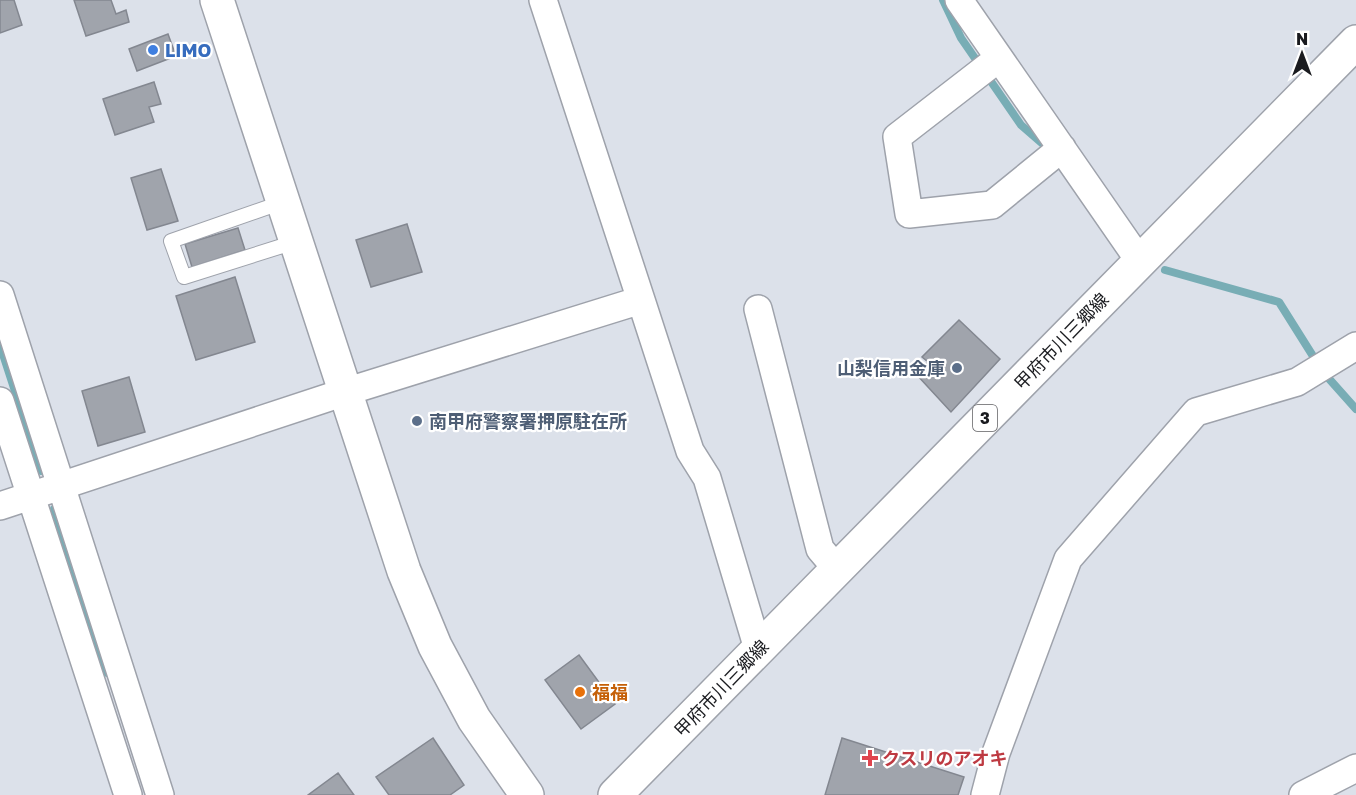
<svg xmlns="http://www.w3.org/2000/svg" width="1356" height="795" viewBox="0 0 1356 795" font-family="'Golos Text','Noto Sans JP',sans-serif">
	<rect width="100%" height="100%" fill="#dce1ea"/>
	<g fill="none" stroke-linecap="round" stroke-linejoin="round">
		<path stroke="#78adb5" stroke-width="8" d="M 943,0 L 961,38 L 1021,125 L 1044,145
			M 1165,270 L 1279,302 L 1323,372 L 1356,409
			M 0,345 L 41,471
			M 54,509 L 107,673"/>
	</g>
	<path fill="#a0a4ac" stroke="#838790" stroke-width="1.5" d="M 0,0 L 14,0 L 22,25 L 0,33 Z
		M 74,0 L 111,0 L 116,14 L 126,10 L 129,22 L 86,36 Z
		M 168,34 L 176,56 L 137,71 L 129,49 Z
		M 154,82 L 161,104 L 149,107 L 154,122 L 115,135 L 103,99 Z
		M 161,169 L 178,221 L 147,230 L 131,178 Z
		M 407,224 L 422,272 L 371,287 L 356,240 Z
		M 238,228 L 245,250 L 192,267 L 185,244 Z
		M 235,277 L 255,342 L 196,360 L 176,296 Z
		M 959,320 L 1000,359 L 951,412 L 916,374 L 928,362 L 922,357 Z
		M 129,377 L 145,432 L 98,446 L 82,391 Z
		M 579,655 L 615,704 L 581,729 L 545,680 Z
		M 433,738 L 464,785 L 450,795 L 389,795 L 376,777 Z
		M 842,738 L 964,777 L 958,795 L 825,795 Z
		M 338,773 L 354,795 L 308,795 Z"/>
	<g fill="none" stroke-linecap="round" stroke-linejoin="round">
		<g stroke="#9ea2ab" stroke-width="16">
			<path id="service" d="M 283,202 L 171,241 L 184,277 L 295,242"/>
		</g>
		<g stroke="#9ea2ab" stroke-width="30">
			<path id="minor" d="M 543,0 L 641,300
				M 959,0 L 1139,260
				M 999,58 L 897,137 L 909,214 L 992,205 L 1062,148
				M 0,295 L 160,795
				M 758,309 L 820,549 L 837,569
				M 0,401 L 128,795
				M 0,506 L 345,392 L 641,300 L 690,451 L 707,478 L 758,649
				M 985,795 L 996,753 L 1068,559 L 1196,412 L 1297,382 L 1356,346
				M 1303,795 L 1356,768"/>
		</g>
		<g stroke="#9ea2ab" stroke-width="36">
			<path id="tertiary" d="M 217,0 L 404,571 L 435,646 L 474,719 L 527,795"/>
		</g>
		<g stroke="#9ea2ab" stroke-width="36">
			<path id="primary" d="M 615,795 L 1356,42"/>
		</g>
		<use href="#service" stroke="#fff" stroke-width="14"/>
		<use href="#minor" stroke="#fff" stroke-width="27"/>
		<use href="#tertiary" stroke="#fff" stroke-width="33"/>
		<use href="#primary" stroke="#fff" stroke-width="33"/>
	</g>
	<circle fill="#3f7fe0" stroke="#fff" stroke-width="2" cx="153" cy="50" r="6"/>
	<g fill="#5c6f8a" stroke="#fff" stroke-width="2">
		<circle cx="957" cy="368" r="6"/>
		<circle cx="417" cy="421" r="6"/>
	</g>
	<circle fill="#e8710a" stroke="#fff" stroke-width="2" cx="580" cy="692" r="6"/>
	<path fill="#e0444e" stroke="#fff" stroke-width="2" d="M867 749h6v6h6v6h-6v6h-6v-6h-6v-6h6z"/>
	<g text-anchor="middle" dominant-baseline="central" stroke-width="4.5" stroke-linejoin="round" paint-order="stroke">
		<rect fill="#fff" stroke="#5f5f62" stroke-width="1.5" x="973" y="405" width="24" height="26" rx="4.5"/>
		<g font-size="16" font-weight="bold" fill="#1a1b1f">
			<text x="985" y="418">3</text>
		</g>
		<g font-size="18" font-weight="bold" fill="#366cbe" stroke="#fff" text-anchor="start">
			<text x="165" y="50">LIMO</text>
		</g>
		<g font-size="18" fill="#1a1b1f" stroke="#fff">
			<text transform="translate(1061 341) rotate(-46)">甲府市川三郷線</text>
			<text transform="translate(721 688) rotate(-46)">甲府市川三郷線</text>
		</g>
		<g font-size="18" font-weight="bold" fill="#4e5e75" stroke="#fff" text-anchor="end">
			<text x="945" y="368">山梨信用金庫</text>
			<text x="429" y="421" text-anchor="start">南甲府警察署押原駐在所</text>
		</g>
		<g font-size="18" font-weight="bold" fill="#c56008" stroke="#fff" text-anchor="start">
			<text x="592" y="692">福福</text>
		</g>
		<g font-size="18" font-weight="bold" fill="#be3a42" stroke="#fff" text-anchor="start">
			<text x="882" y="758">クスリのアオキ</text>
		</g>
	</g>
	<g transform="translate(1302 54)" stroke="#ffffff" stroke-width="4.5" paint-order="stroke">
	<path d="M0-4.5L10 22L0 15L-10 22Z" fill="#1a1b1f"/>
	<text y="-9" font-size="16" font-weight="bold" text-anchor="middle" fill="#1a1b1f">N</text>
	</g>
</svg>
